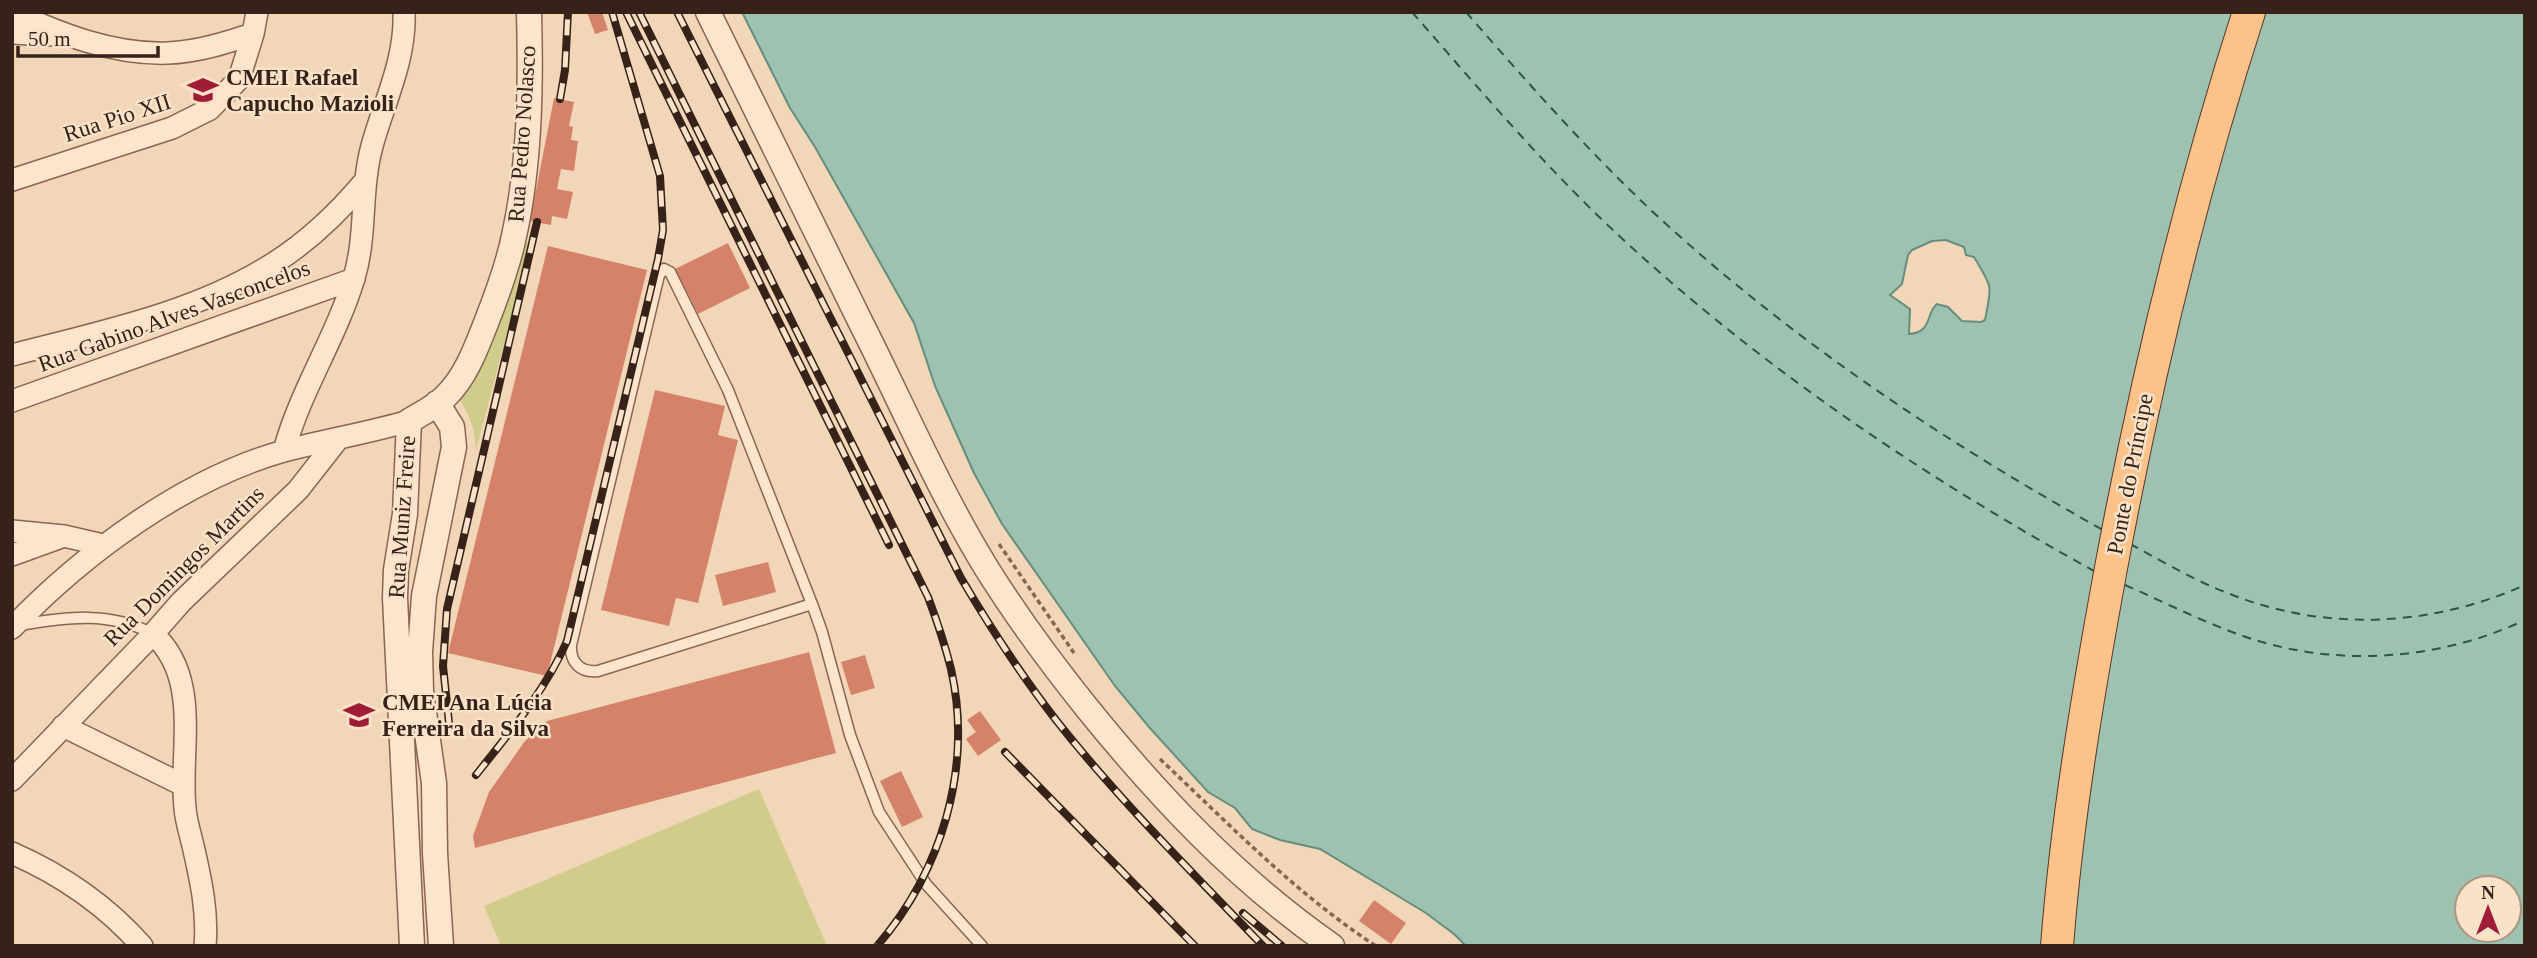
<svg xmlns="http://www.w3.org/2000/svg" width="2537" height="958" viewBox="0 0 2537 958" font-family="Georgia,serif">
	<rect width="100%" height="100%" fill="#f2d6b8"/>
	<path fill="#d0cc8c" d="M 531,242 L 476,450 C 475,429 470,416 459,399 L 512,287 L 526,243 Z
		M 759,789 L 827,946 L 501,946 L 484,906 Z"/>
	<path fill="#9ec1b0" stroke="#658f7d" stroke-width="2" fill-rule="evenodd" d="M 742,12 L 2525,12 L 2525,946 L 1466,946 L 1454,934 L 1426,913 L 1320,849 L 1280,840 L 1252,829 L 1235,808 L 1208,792 L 1149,727 L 1115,686 L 1002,524 L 974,473 L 935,386 L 914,323 L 815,147 L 790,108 ZM 1946,240 L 1964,247 L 1966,255 L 1974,257 C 1993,289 1992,284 1985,320 L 1981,322 L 1962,321 L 1948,307 L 1937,304 C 1925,314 1933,332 1909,334 L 1910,309 L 1890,295 L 1902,284 L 1908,255 L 1912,250 L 1932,241 ZM 2467,888 L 2509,888 L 2509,930 L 2467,930 Z"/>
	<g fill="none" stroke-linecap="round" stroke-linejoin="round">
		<path stroke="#26584c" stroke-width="2" stroke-dasharray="9 7" stroke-linecap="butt" d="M 1412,12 C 1482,92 1550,173 1628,244 C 1769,373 1928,479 2094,571
			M 1466,12 C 1526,81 1587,150 1654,213 C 1789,338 1943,441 2103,530
			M 2130,544 C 2162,561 2195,581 2230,594 C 2326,632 2431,627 2525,585
			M 2125,585 C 2164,602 2203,622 2243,636 C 2334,668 2438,661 2525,620"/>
	</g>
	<path fill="#d4836a" d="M 587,12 L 602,12 L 608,30 L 595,34 Z
		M 554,98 L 574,102 L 569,126 L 573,127 L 571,140 L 578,141 L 574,171 L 561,169 L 557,189 L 573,192 L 567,219 L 552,216 L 551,225 L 530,221 Z
		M 728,243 L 750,288 L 698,314 L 675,269 Z
		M 548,246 L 647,270 L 547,676 L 448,653 Z
		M 655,390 L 725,406 L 718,435 L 738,440 L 698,603 L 676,598 L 669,626 L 601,610 Z
		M 768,562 L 776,592 L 723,606 L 715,575 Z
		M 809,652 L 836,753 L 475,848 L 473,836 L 489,792 L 525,741 L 547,721 Z
		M 865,655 L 875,688 L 851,695 L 841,662 Z
		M 980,711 L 1001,740 L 978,756 L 966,739 L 976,732 L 967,720 Z
		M 901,771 L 923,817 L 902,827 L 880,781 Z
		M 1374,900 L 1406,923 L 1391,944 L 1359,921 Z"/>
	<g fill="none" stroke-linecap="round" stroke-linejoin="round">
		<g stroke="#896552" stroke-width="13">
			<path id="service" d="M 812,604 L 598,671 C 580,673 570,662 571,645 L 659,275 L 664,269 L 670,272 L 728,390 L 812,604 L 822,632 L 850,735 L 879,812 L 926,884 L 982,946
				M 20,625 C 67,617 110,611 153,634"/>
		</g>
		<g stroke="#896552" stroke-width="24">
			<path id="minor" d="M 12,12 C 61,34 113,55 168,53 C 197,52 225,43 253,34
				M 12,33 L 50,35
				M 12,180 L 172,128 L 210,109 L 239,79 L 253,34 L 257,12
				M 12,355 C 100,332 196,313 274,263 C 309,241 338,213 365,181
				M 12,401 L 354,279
				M 284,451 C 300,391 336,338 354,278 C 367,235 360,190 372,146 C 384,102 406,60 404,12
				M 12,531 L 64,536 L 103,545
				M 12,555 L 59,538
				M 12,628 C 83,554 184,479 284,451 C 325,440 368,433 409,421
				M 153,634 C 202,678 179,751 185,808 C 186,822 191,836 194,850 C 201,881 208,913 205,946
				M 63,726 L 183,785
				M 12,780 L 153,634 L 181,602 L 298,490 L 338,439
				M 12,853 C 62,875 106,905 142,946"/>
		</g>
		<g stroke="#896552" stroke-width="27">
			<path id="tertiary" d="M 708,12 C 759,116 811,220 862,325 C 903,406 939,491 987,569 C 1017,617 1051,663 1087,708 C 1159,797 1237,880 1332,946
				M 437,403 L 452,427 L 454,447 L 424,596 L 420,652 L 421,691 L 434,783 L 435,853 L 441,946
				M 412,946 L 395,598 L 396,570 L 405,514 L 409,421 C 421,414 435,407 445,397 C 465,378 476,349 486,323 C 497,295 508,266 514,236 C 530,164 531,86 529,12"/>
		</g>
		<g stroke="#563527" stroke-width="34">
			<path id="primary" d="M 2057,946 C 2067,818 2088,693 2111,568 C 2146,380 2190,194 2249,12"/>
		</g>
		<path stroke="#896552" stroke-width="3.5" stroke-dasharray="5 3.5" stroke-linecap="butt" d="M 999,544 L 1074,653
			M 1160,759 C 1230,825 1295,893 1376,946"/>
		<use href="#service" stroke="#fce5cc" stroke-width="10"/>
		<use href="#minor" stroke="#fce5cc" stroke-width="21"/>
		<use href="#tertiary" stroke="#fce5cc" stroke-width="24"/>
		<use href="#primary" stroke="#fbc38a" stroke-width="32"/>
		<g stroke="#362219" stroke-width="8">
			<path id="rail" d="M 626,12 L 889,545
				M 639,12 L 928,597 C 937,621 945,645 951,669 C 973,767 942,871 877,946
				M 677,12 L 961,578 C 990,627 1021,675 1056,720 C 1119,800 1193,873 1263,946
				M 560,99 L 565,70 L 568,12
				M 449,723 L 443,666 L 447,609 L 537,222
				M 1005,752 L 1195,946
				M 476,775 C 510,732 545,691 567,641 L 658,259 L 663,230 L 660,176 L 612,12
				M 1243,913 L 1282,946"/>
		</g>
		<use href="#rail" stroke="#f9e2c8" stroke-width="5" stroke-dasharray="16" stroke-linecap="butt"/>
	</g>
	<defs>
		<g id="school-bare" transform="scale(2.415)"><path d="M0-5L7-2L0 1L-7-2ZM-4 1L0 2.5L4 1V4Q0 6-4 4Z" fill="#9e1c35" stroke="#f9e2c8" stroke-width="2.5" paint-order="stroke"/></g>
	</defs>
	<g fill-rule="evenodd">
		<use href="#school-bare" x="203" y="90"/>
		<use href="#school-bare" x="359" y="715"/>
	</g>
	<g text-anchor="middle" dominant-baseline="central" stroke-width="5" stroke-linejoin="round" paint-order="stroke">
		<g font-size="23" font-weight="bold" fill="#362219" stroke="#f9e2c8" text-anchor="start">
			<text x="226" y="77">CMEI Rafael<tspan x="226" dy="26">Capucho Mazioli</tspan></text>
			<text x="382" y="702">CMEI Ana Lúcia<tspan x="382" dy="26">Ferreira da Silva</tspan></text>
		</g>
		<g font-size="23" fill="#362219" stroke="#f9e2c8">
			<text transform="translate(117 118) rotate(-18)">Rua Pio XII</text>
			<text transform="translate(522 134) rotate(-86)">Rua Pedro Nolasco</text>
			<text transform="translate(174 316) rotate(-20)">Rua Gabino Alves Vasconcelos</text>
			<text transform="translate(2130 474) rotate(-79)">Ponte do Príncipe</text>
			<text transform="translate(402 517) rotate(-86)">Rua Muniz Freire</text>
			<text transform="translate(184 566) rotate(-45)">Rua Domingos Martins</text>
		</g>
	</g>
	<rect width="2537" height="958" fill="none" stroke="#362219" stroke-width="28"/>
	<g transform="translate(2488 909)"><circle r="33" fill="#f9e2c8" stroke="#ab9582" stroke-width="2"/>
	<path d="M0-5L12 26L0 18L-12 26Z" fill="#9e1c35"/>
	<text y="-10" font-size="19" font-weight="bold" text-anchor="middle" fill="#362219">N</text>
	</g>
	<path d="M18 46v10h140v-10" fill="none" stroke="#362219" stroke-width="3.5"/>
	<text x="28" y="46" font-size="21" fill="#362219" stroke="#f9e2c8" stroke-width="5" paint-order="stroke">50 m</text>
</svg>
